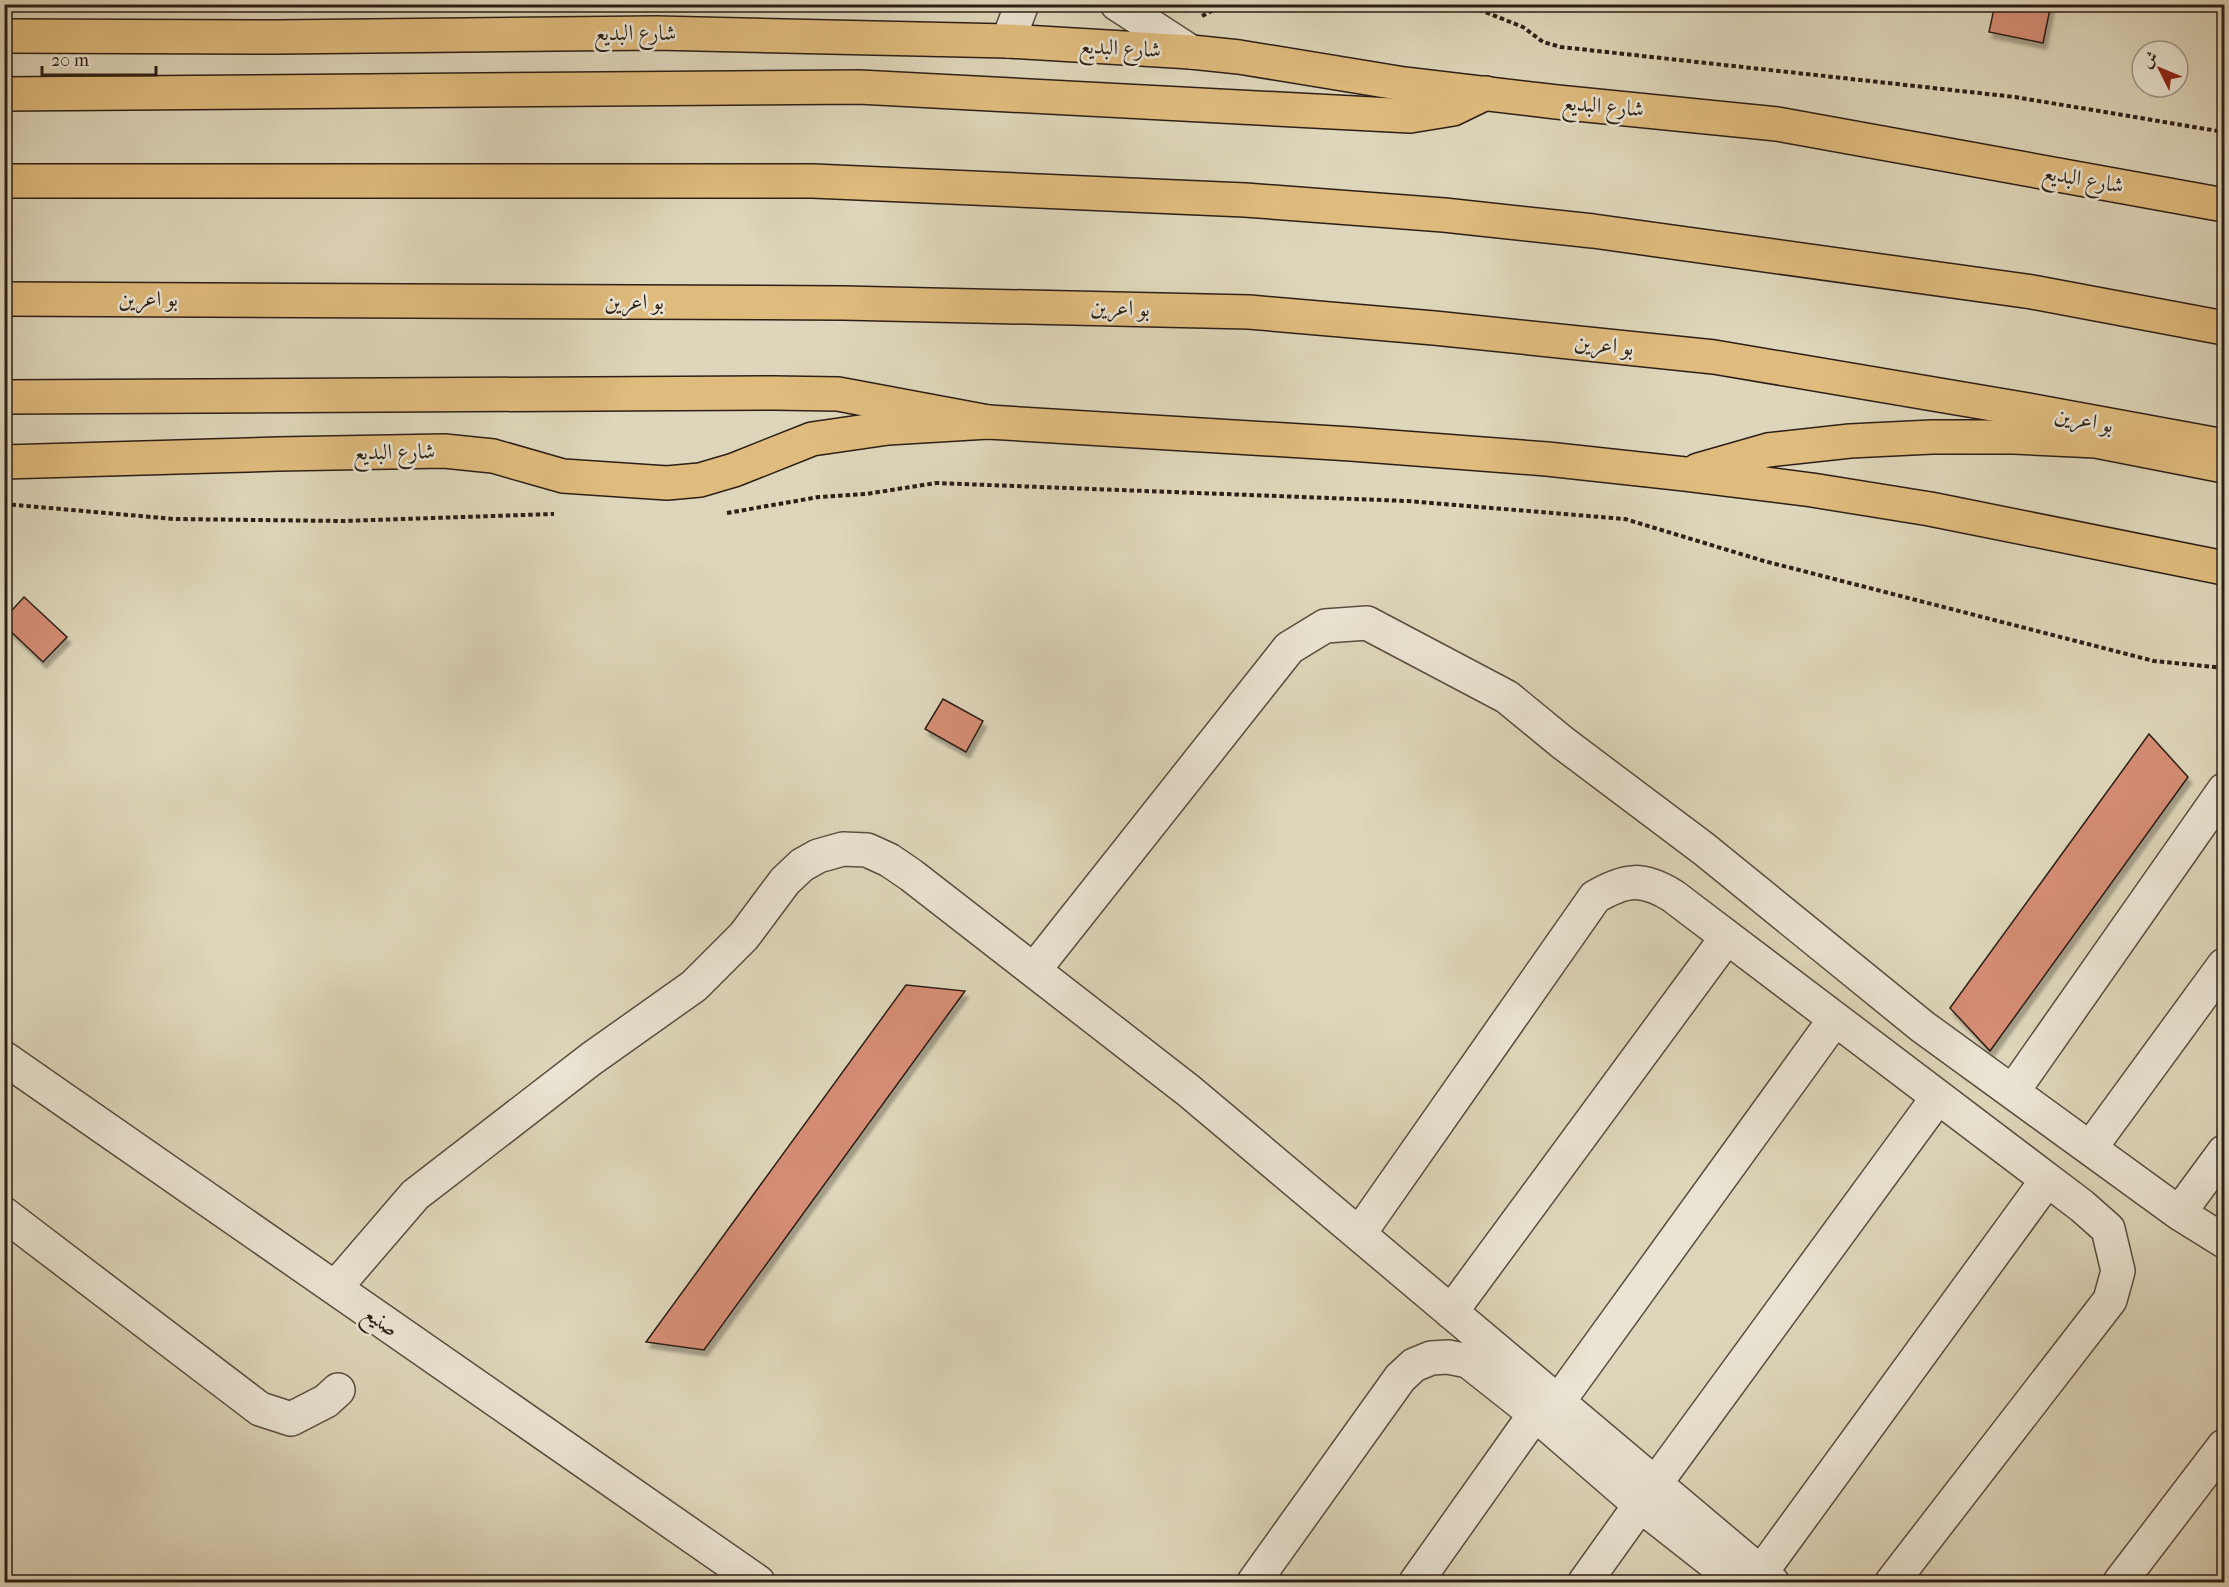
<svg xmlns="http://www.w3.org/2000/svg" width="2229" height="1587" viewBox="0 0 2229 1587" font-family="'IM FELL French Canon',Amiri,serif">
	<defs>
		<filter id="shadow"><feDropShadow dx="3.5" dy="6" stdDeviation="1.5" flood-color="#0004"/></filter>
	</defs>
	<rect width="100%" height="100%" fill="#ded6ba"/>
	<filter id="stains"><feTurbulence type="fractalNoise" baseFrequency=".00333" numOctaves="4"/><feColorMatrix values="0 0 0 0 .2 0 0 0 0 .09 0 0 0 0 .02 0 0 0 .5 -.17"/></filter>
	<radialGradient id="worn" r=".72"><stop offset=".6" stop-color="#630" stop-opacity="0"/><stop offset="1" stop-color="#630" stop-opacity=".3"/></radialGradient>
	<path fill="#d58d75" stroke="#2d1f16" stroke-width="1.5" filter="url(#shadow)" d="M 1995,4 L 2051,4 L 2043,43 L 1989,32 Z
		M 24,597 L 67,637 L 43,662 L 4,625 L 4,619 Z
		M 943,699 L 983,721 L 966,752 L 925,729 Z
		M 2149,734 L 2188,777 L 1990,1051 L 1950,1008 Z
		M 906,985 L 965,991 L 704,1350 L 646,1342 Z"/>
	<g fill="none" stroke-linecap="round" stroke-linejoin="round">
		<g stroke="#594d3f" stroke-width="36">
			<path id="minor" d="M 1117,4 L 1191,52
				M 1008,41 L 1022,4
				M 1034,970 L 1289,648 L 1325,626 L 1367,623 L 1507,697 L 1563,743 L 1704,849 L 1923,1027 L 2179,1213 L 2224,1241
				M 4,1058 L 758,1582
				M 2013,1091 L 2224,790
				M 2091,1147 L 2224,965
				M 2179,1213 L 2224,1152
				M 4,1214 L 260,1409 L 291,1419 L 326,1401 L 338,1390
				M 1359,1234 L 1595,897 C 1626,879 1642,877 1673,896 L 2082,1206 L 2108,1229 L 2118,1271 L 2110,1300 L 1892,1582
				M 335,1288 L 415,1195 L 591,1059 L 694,986 L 744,936 L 785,881 L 802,865 L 818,856 L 843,849 L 867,850 L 889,860 L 911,875 L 1189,1091 L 1772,1582
				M 1451,1312 L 1727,937
				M 1558,1402 L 1835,1019
				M 1655,1484 L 1938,1097
				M 1254,1582 L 1400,1378 L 1414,1365 L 1431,1358 L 1448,1357 L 1468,1361 L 1535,1414 L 1640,1505 L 1738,1582
				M 1416,1582 L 1535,1414
				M 1585,1582 L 1640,1505
				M 1754,1582 L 2047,1180
				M 2120,1582 L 2224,1446"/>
		</g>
		<g stroke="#2d1f16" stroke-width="36">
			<path id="major" d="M 4,36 L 277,37 L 656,33 L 1008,41 L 1191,52 L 1239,57 L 1404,84 L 1557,102 L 1777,124 L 2224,205
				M 4,462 L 278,454 L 444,451 L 493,456 L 563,476 L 667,483 L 700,480 L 734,470 L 812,439 L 888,428 L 988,422 L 1351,444 L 1547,459 L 1685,474 L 1812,490 L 1930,509 L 2224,568
				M 1698,470 L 1768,450 L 1850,441 L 1932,437 L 2014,437 L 2096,441 L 2224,466"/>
		</g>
		<g stroke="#2d1f16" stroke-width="36">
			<path id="highway" d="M 4,94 L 859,87 L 1410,116 L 1453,109 L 1486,93
				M 4,181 L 813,181 L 1245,200 L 1444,215 L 1593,231 L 2032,292 L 2224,328
				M 4,299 L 843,303 L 1249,312 L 1434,328 L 1714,357 L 2028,410 L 2224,446
				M 4,397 L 774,393 L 838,394 L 988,422"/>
		</g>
		<path stroke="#2d1f16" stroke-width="4" stroke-dasharray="4.5 3" stroke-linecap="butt" d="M 1465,4 L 1523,27 L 1543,42 L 1561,47 L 2015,97 L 2224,132
			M 1202,16 L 1225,4
			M 4,504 L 174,519 L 342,521 L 554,514
			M 727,513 L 819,497 L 866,494 L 936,483 L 1407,501 L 1625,519 L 1764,561 L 2154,661 L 2224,668"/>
		<use href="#minor" stroke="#eae4d2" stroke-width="33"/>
		<use href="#major" stroke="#dfbb7d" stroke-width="33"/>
		<use href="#highway" stroke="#dfbb7d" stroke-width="33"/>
	</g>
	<g text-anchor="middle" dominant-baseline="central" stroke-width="5" stroke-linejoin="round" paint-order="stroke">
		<g font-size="22" fill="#2d1f16" stroke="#eae4d2">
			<text x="635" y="33">شارع البديع</text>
			<text transform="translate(1120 48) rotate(3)">شارع البديع</text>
			<text transform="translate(1603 106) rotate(5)">شارع البديع</text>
			<text transform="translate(2083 179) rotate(10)">شارع البديع</text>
			<text x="148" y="299">بو اعرين</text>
			<text x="634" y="302">بو اعرين</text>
			<text transform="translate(1120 308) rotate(2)">بو اعرين</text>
			<text transform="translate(1604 345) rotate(6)">بو اعرين</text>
			<text transform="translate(2084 420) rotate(11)">بو اعرين</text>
			<text transform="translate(394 452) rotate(-1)">شارع البديع</text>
			<text transform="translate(381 1321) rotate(35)">صنيع</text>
		</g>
	</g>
	<rect width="2229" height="1587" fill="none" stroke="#ded6ba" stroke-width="24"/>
	<rect x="6" y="6" width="2217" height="1575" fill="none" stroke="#2d1f16" stroke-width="3"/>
	<rect x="12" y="12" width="2205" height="1563" fill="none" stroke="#2d1f16" stroke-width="1.5"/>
	<g transform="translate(2160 69) rotate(313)"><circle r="28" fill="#eae4d2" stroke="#9e9587" stroke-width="1.5"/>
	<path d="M0-4.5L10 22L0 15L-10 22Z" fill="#8f2418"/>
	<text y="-9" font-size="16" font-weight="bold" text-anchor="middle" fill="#2d1f16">ش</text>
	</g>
	<path d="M42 66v9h114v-9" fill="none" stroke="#2d1f16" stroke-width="3"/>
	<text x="51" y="66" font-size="18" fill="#2d1f16" stroke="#eae4d2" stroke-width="4.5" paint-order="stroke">20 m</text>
	<rect width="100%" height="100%" filter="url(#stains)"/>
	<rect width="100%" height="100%" fill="url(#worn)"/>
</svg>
